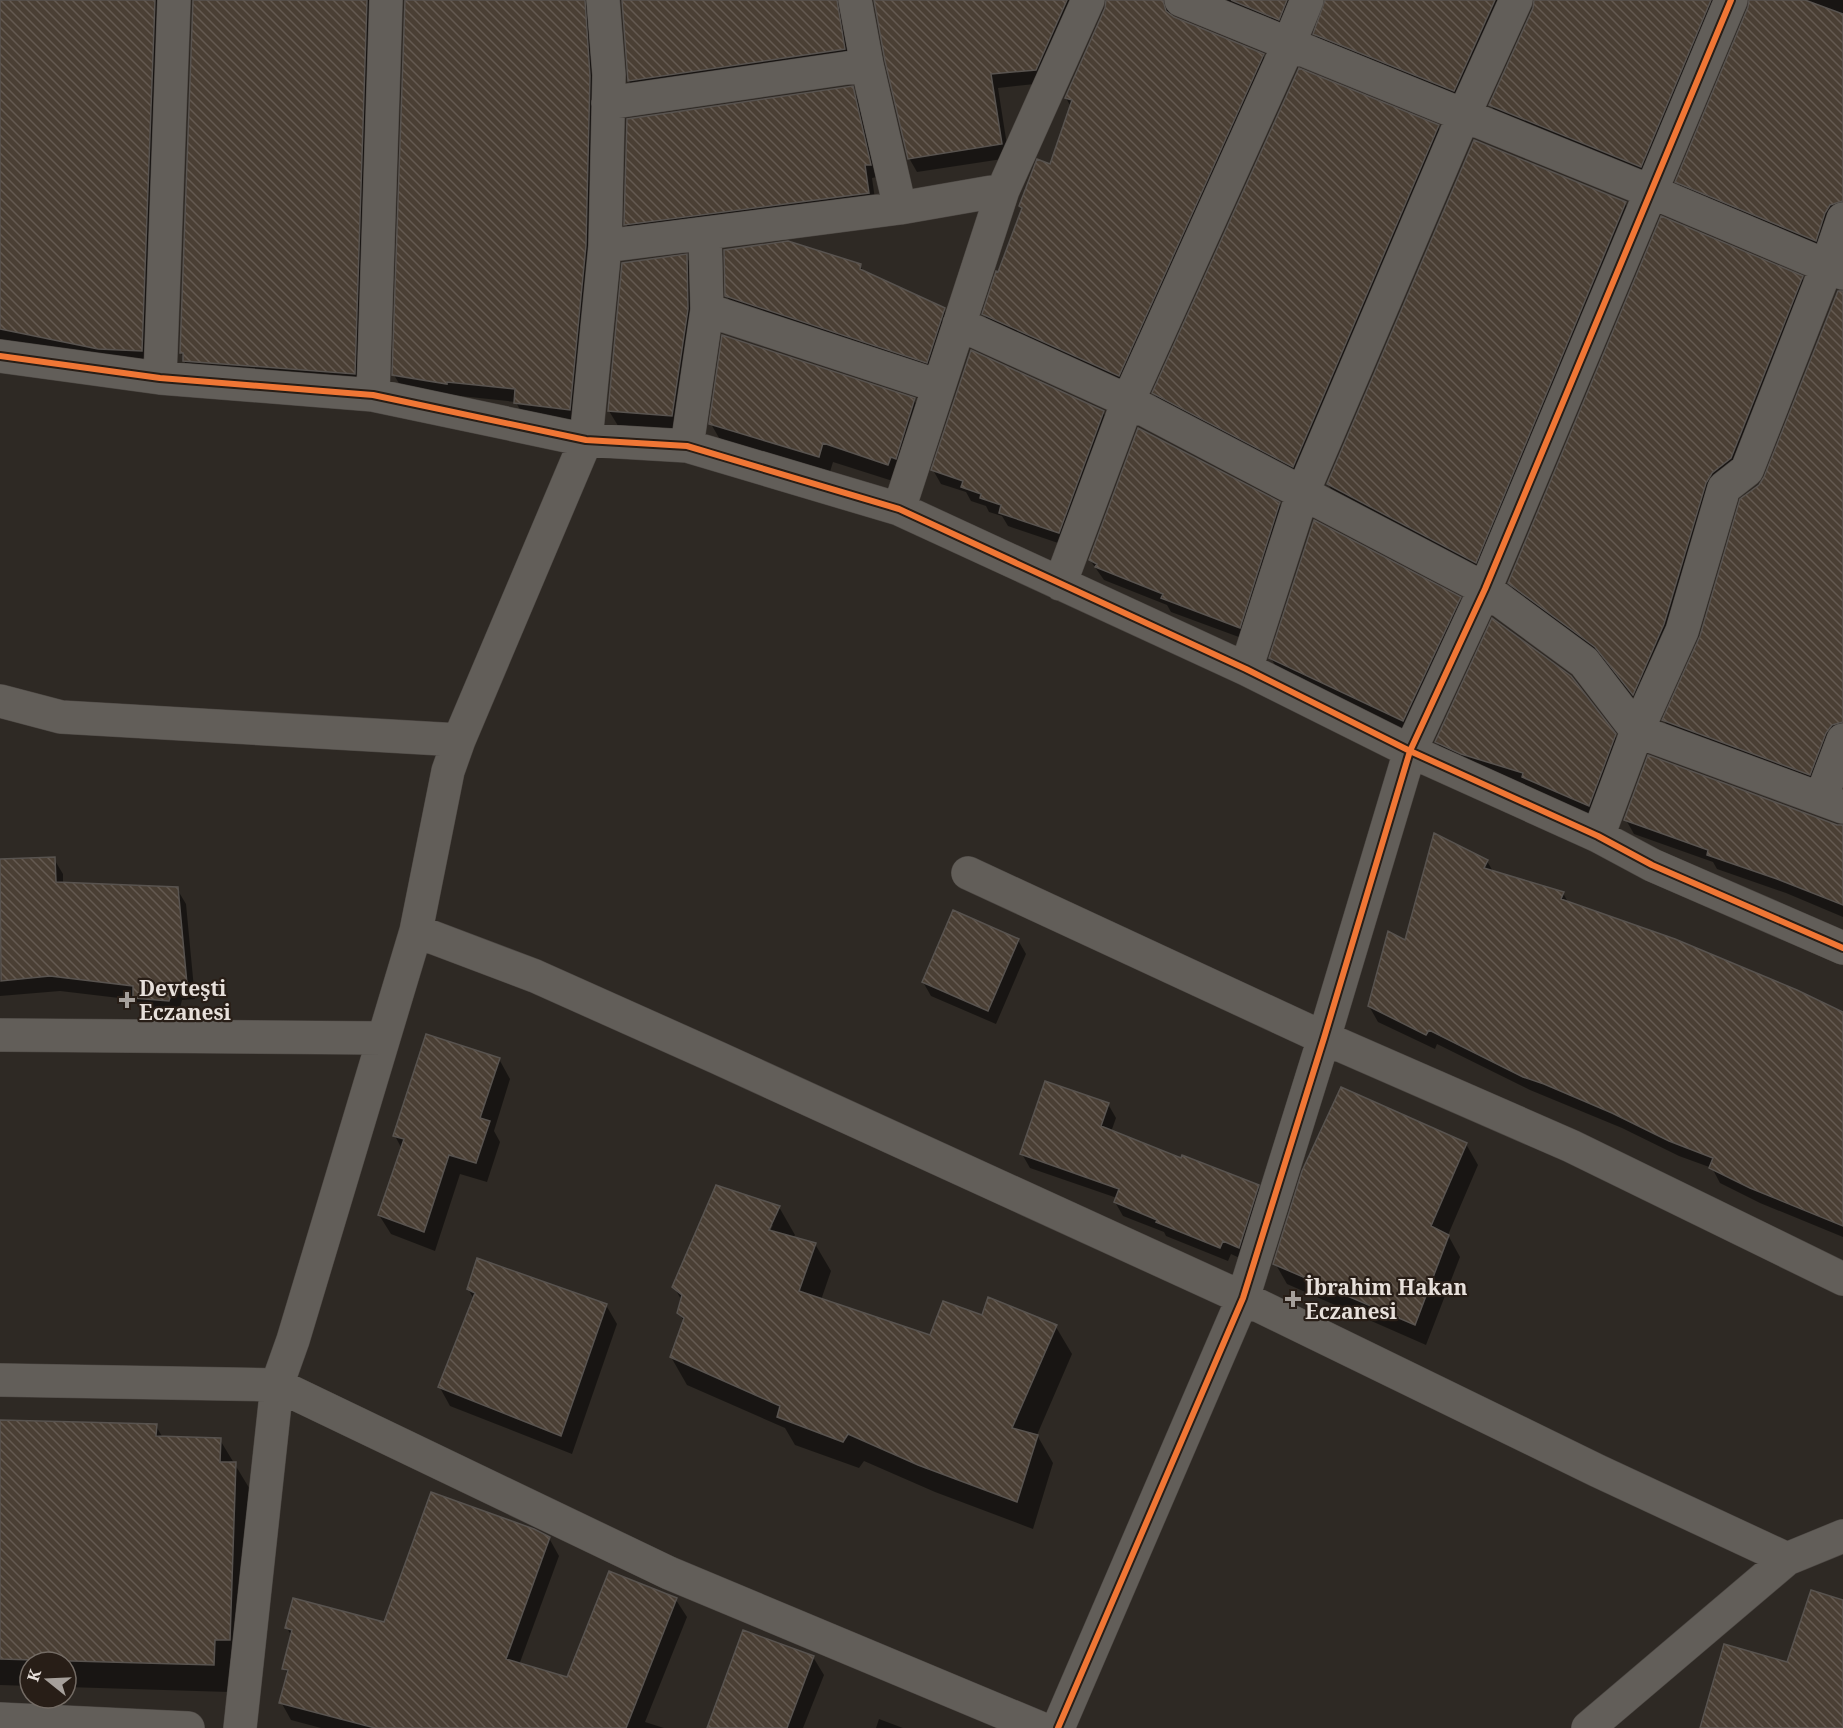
<svg xmlns="http://www.w3.org/2000/svg" width="1843" height="1728" viewBox="0 0 1843 1728" font-family="'Noto Serif',serif">
	<defs>
		<pattern id="building-back-hatch" width="6" height="6" patternUnits="userSpaceOnUse" patternTransform="scale(1.5)"><rect width="6" height="6" fill="#4a3f34"/><path d="M-1 5l2 2M0 0l6 6M5-1l2 2" fill="none" stroke="#645a51"/></pattern>
	</defs>
	<rect width="100%" height="100%" fill="#2e2924"/>
	<path fill="#0007" fill-rule="evenodd" d="M 0,0 L 172,0 L 150,366 L 0,345 Z
		M 194,0 L 384,0 L 363,388 L 193,376 L 184,361 L 181,353 Z
		M 406,0 L 600,0 L 598,92 L 578,424 L 524,418 L 516,402 L 403,390 L 394,375 Z
		M 623,0 L 851,0 L 852,63 L 637,95 L 629,81 Z
		M 876,0 L 1084,0 L 1044,83 L 998,88 L 1009,158 L 917,172 L 909,158 Z
		M 1108,0 L 1177,0 L 1171,7 L 1170,16 L 1263,55 L 1271,69 L 1127,389 L 992,328 L 984,314 L 1023,210 L 1021,206 L 1050,166 L 1071,107 L 1066,98 L 1107,8 Z
		M 1206,0 L 1303,0 L 1287,33 Z
		M 1327,0 L 1512,0 L 1462,104 L 1323,48 L 1315,34 Z
		M 1536,0 L 1727,0 L 1649,181 L 1499,119 L 1491,105 L 1535,8 Z
		M 1751,0 L 1843,0 L 1843,217 L 1824,254 L 1685,196 L 1677,181 L 1750,8 Z
		M 852,88 L 859,101 L 877,177 L 872,178 L 876,206 L 633,237 L 626,224 Z
		M 1438,127 L 1446,140 L 1301,480 L 1162,406 L 1154,393 Z
		M 1625,203 L 1634,218 L 1484,577 L 1337,499 L 1328,484 Z
		M 686,256 L 697,274 L 682,434 L 620,429 L 609,411 Z
		M 860,266 L 865,273 L 944,309 L 952,323 L 935,376 L 735,310 L 727,296 Z
		M 1802,278 L 1811,294 L 1642,709 L 1606,663 L 1519,599 L 1510,583 Z
		M 1843,293 L 1843,738 L 1818,788 L 1672,734 L 1664,720 L 1701,637 L 1760,486 L 1766,478 Z
		M 914,400 L 925,419 L 899,483 L 833,462 L 829,475 L 722,443 L 711,424 Z
		M 1103,412 L 1111,426 L 1067,546 L 1008,526 L 1002,516 L 989,512 L 986,506 L 971,501 L 966,492 L 941,484 L 933,470 Z
		M 1279,503 L 1287,517 L 1247,640 L 1171,612 L 1167,605 L 1104,580 L 1090,560 Z
		M 1459,598 L 1467,612 L 1411,734 L 1279,672 L 1271,658 Z
		M 1615,735 L 1627,756 L 1601,826 L 1449,763 L 1437,742 Z
		M 1626,820 L 1843,827 L 1843,917 L 1786,893 L 1717,869 L 1713,862 L 1634,834 Z
		M 54,859 L 63,874 L 63,884 L 177,889 L 186,904 L 195,999 L 182,1000 L 178,1016 L 143,1013 L 136,1000 L 60,991 L 0,996 L 0,860 Z
		M 1487,861 L 1494,873 L 1563,893 L 1569,904 L 1843,1014 L 1843,1237 L 1760,1203 L 1720,1183 L 1712,1168 L 1679,1156 L 1622,1128 L 1530,1090 L 1437,1044 L 1435,1049 L 1378,1022 L 1369,1006 L 1406,942 Z
		M 1018,940 L 1026,954 L 996,1024 L 931,996 L 923,982 Z
		M 499,1059 L 510,1079 L 494,1131 L 500,1142 L 487,1182 L 460,1174 L 435,1251 L 391,1234 L 379,1215 L 402,1149 L 395,1136 Z
		M 1108,1104 L 1116,1118 L 1111,1132 L 1258,1186 L 1266,1200 L 1246,1261 L 1231,1254 L 1228,1261 L 1166,1236 L 1164,1232 L 1123,1216 L 1115,1202 L 1117,1198 L 1030,1168 L 1022,1154 Z
		M 1466,1144 L 1478,1165 L 1448,1235 L 1460,1257 L 1426,1345 L 1287,1284 L 1275,1263 Z
		M 779,1207 L 795,1235 L 793,1238 L 815,1244 L 831,1271 L 821,1300 L 930,1337 L 983,1317 L 1056,1327 L 1072,1354 L 1037,1435 L 1053,1463 L 1033,1529 L 935,1492 L 864,1461 L 859,1468 L 795,1445 L 785,1428 L 687,1385 L 671,1357 L 684,1322 L 679,1312 L 682,1301 L 674,1287 ZM 770,1225 L 773,1225 L 767,1237 Z
		M 468,1289 L 606,1305 L 617,1324 L 572,1454 L 450,1406 L 439,1386 L 474,1299 Z
		M 0,1421 L 156,1426 L 163,1438 L 220,1440 L 251,1491 L 229,1692 L 66,1687 L 66,1662 L 30,1662 L 30,1686 L 0,1685 Z
		M 549,1538 L 559,1556 L 519,1665 L 568,1679 L 610,1573 L 676,1600 L 687,1617 L 645,1722 L 664,1728 L 321,1728 L 291,1720 L 281,1702 L 288,1675 L 284,1668 L 292,1637 L 287,1628 L 385,1624 Z
		M 813,1657 L 824,1675 L 803,1728 L 708,1728 Z
		M 879,1719 L 903,1728 L 876,1728 Z"/>
	<path fill="url(#building-back-hatch)" stroke="#58534f" stroke-width="1.5" d="M 0,0 L 155,0 L 142,351 L 98,349 L 0,329 Z
		M 193,0 L 367,0 L 355,374 L 183,361 L 183,353 L 180,353 Z
		M 405,0 L 585,0 L 590,76 L 586,245 L 570,410 L 514,403 L 515,389 L 447,382 L 447,384 L 392,375 Z
		M 622,0 L 837,0 L 845,49 L 628,81 Z
		M 874,0 L 1067,0 L 1036,70 L 991,74 L 1002,144 L 908,159 L 885,61 Z
		M 1106,0 L 1163,0 L 1166,11 L 1174,17 L 1264,54 L 1119,376 L 982,314 L 996,271 L 998,272 L 1022,208 L 1019,206 L 1037,159 L 1050,164 L 1072,100 L 1065,98 L 1105,8 Z
		M 1231,0 L 1287,0 L 1279,20 Z
		M 1325,0 L 1495,0 L 1454,91 L 1313,34 Z
		M 1534,0 L 1711,0 L 1641,167 L 1489,105 L 1533,8 Z
		M 1749,0 L 1805,0 L 1843,14 L 1843,201 L 1830,205 L 1825,213 L 1816,241 L 1675,182 L 1748,7 Z
		M 1299,68 L 1439,125 L 1293,467 L 1152,393 Z
		M 853,86 L 871,165 L 865,165 L 869,193 L 624,225 L 627,119 Z
		M 1474,140 L 1626,202 L 1476,563 L 1327,484 Z
		M 1661,216 L 1803,276 L 1731,458 L 1712,473 L 1706,483 L 1664,624 L 1633,695 L 1595,647 L 1508,583 Z
		M 788,241 L 861,264 L 860,269 L 945,308 L 927,363 L 725,296 L 724,250 Z
		M 687,254 L 688,309 L 672,416 L 608,411 L 622,263 Z
		M 1838,291 L 1843,291 L 1843,722 L 1832,725 L 1826,733 L 1810,775 L 1662,720 L 1700,636 L 1740,499 L 1759,485 L 1764,477 Z
		M 722,335 L 915,398 L 896,459 L 891,457 L 888,465 L 823,443 L 819,457 L 709,424 Z
		M 971,350 L 1104,411 L 1059,533 L 999,513 L 1001,505 L 980,498 L 981,494 L 961,487 L 963,481 L 931,470 Z
		M 1138,428 L 1280,502 L 1240,628 L 1161,598 L 1163,594 L 1095,567 L 1097,564 L 1089,560 Z
		M 1314,520 L 1461,597 L 1403,721 L 1269,658 Z
		M 1492,618 L 1571,676 L 1616,734 L 1589,806 L 1522,777 L 1523,773 L 1461,754 L 1435,742 Z
		M 1648,755 L 1837,825 L 1843,825 L 1843,905 L 1777,879 L 1707,855 L 1708,850 L 1624,820 Z
		M 1434,833 L 1488,860 L 1484,868 L 1564,892 L 1561,899 L 1675,939 L 1797,990 L 1843,1012 L 1843,1226 L 1750,1188 L 1709,1168 L 1713,1158 L 1669,1141 L 1612,1113 L 1544,1084 L 1523,1077 L 1429,1030 L 1426,1035 L 1368,1006 L 1388,931 L 1405,940 Z
		M 55,857 L 56,882 L 178,887 L 187,984 L 174,985 L 169,1001 L 133,998 L 133,986 L 50,976 L 1,981 L 0,859 Z
		M 953,910 L 1019,939 L 988,1011 L 922,982 Z
		M 426,1034 L 500,1058 L 480,1118 L 490,1121 L 476,1163 L 449,1155 L 424,1232 L 378,1215 L 404,1139 L 393,1136 Z
		M 1045,1081 L 1109,1103 L 1101,1126 L 1181,1158 L 1182,1155 L 1259,1185 L 1239,1248 L 1223,1241 L 1220,1248 L 1156,1222 L 1157,1220 L 1114,1202 L 1119,1189 L 1020,1154 Z
		M 1341,1087 L 1467,1143 L 1431,1226 L 1449,1235 L 1415,1325 L 1273,1264 L 1302,1171 Z
		M 716,1185 L 780,1206 L 769,1230 L 816,1243 L 799,1291 L 930,1335 L 943,1301 L 982,1315 L 988,1297 L 1057,1325 L 1012,1428 L 1038,1435 L 1017,1502 L 918,1465 L 848,1434 L 843,1442 L 777,1417 L 780,1406 L 670,1357 L 684,1318 L 677,1313 L 682,1295 L 672,1287 Z
		M 477,1258 L 607,1304 L 561,1436 L 438,1387 L 475,1293 L 467,1289 Z
		M 0,1420 L 157,1424 L 156,1436 L 221,1438 L 220,1462 L 236,1462 L 230,1640 L 215,1640 L 214,1665 L 0,1659 Z
		M 431,1492 L 534,1529 L 550,1537 L 506,1659 L 567,1677 L 609,1571 L 677,1598 L 626,1728 L 375,1728 L 279,1703 L 288,1670 L 282,1669 L 292,1630 L 285,1628 L 293,1598 L 384,1622 Z
		M 1811,1590 L 1843,1600 L 1843,1728 L 1700,1728 L 1724,1644 L 1787,1662 Z
		M 743,1630 L 814,1656 L 787,1728 L 707,1728 Z"/>
	<g fill="none" stroke-linecap="round" stroke-linejoin="round">
		<g stroke="#4c4743" stroke-width="34">
			<path id="street" d="M 855,0 L 867,65 L 900,208
				M 1181,0 L 1652,192 L 1843,273
				M 608,103 L 867,65
				M 605,246 L 900,208 L 1003,190
				M 707,310 L 938,386
				M 959,324 L 1128,401 L 1485,589 L 1584,662 L 1637,731 L 1843,807
				M 0,356 L 160,378 L 373,395 L 586,440 L 687,446 L 899,509 L 1246,669 L 1410,751 L 1598,836 L 1652,865 L 1843,948
				M 160,378 L 174,0
				M 373,395 L 386,0
				M 687,446 L 707,310 L 705,234
				M 899,509 L 1003,190 L 1088,0
				M 1060,584 L 1128,401 L 1289,44 L 1307,0
				M 1246,669 L 1303,492 L 1463,117 L 1516,0
				M 0,701 L 61,717 L 459,740
				M 1821,798 L 1843,740
				M 1598,836 L 1637,731 L 1682,631 L 1724,488 L 1747,470 L 1827,266 L 1843,219
				M 968,873 L 1324,1038 L 1571,1146 L 1843,1279
				M 416,931 L 535,976 L 716,1057 L 1243,1298 L 1598,1471 L 1787,1559
				M 0,1035 L 383,1038
				M 0,1380 L 277,1385 L 669,1573 L 1040,1728
				M 0,1719 L 188,1728
				M 240,1728 L 277,1385 L 293,1340 L 416,931 L 448,771 L 459,740 L 586,440 L 605,246 L 609,75 L 603,0
				M 1058,1728 L 1243,1298 L 1324,1038 L 1410,751 L 1485,589 L 1731,0
				M 1588,1728 L 1787,1559 L 1843,1536"/>
		</g>
		<use href="#street" stroke="#625e59" stroke-width="33"/>
		<g stroke="#281e17" stroke-width="10">
			<path id="cycleway" d="M 0,356 L 160,378 L 373,395 L 586,440 L 687,446 L 899,509 L 1246,669 L 1410,751 L 1598,836 L 1652,865 L 1843,948
				M 1058,1728 L 1243,1298 L 1324,1038 L 1410,751 L 1485,589 L 1731,0"/>
		</g>
		<use href="#cycleway" stroke="#f07635" stroke-width="6"/>
	</g>
	<g fill="#a6a09b" stroke="#281e17" stroke-width="2">
		<path d="M124 991h6v6h6v6h-6v6h-6v-6h-6v-6h6z"/>
		<path d="M1290 1290h6v6h6v6h-6v6h-6v-6h-6v-6h6z"/>
	</g>
	<g text-anchor="middle" dominant-baseline="central" stroke-width="4.5" stroke-linejoin="round" paint-order="stroke">
		<g font-size="21" font-weight="bold" fill="#e7e0db" stroke="#281e17" text-anchor="start">
			<text x="139" y="988">Devteşti<tspan x="139" dy="24">Eczanesi</tspan></text>
			<text x="1305" y="1287">İbrahim Hakan<tspan x="1305" dy="24">Eczanesi</tspan></text>
		</g>
	</g>
	<g transform="translate(48 1680) rotate(288)"><circle r="28" fill="#281e17" stroke="#746c65" stroke-width="1.5"/>
	<path d="M0-4.5L10 22L0 15L-10 22Z" fill="#a6a09b"/>
	<text y="-9" font-size="16" font-weight="bold" text-anchor="middle" fill="#e7e0db">K</text>
	</g>
</svg>
